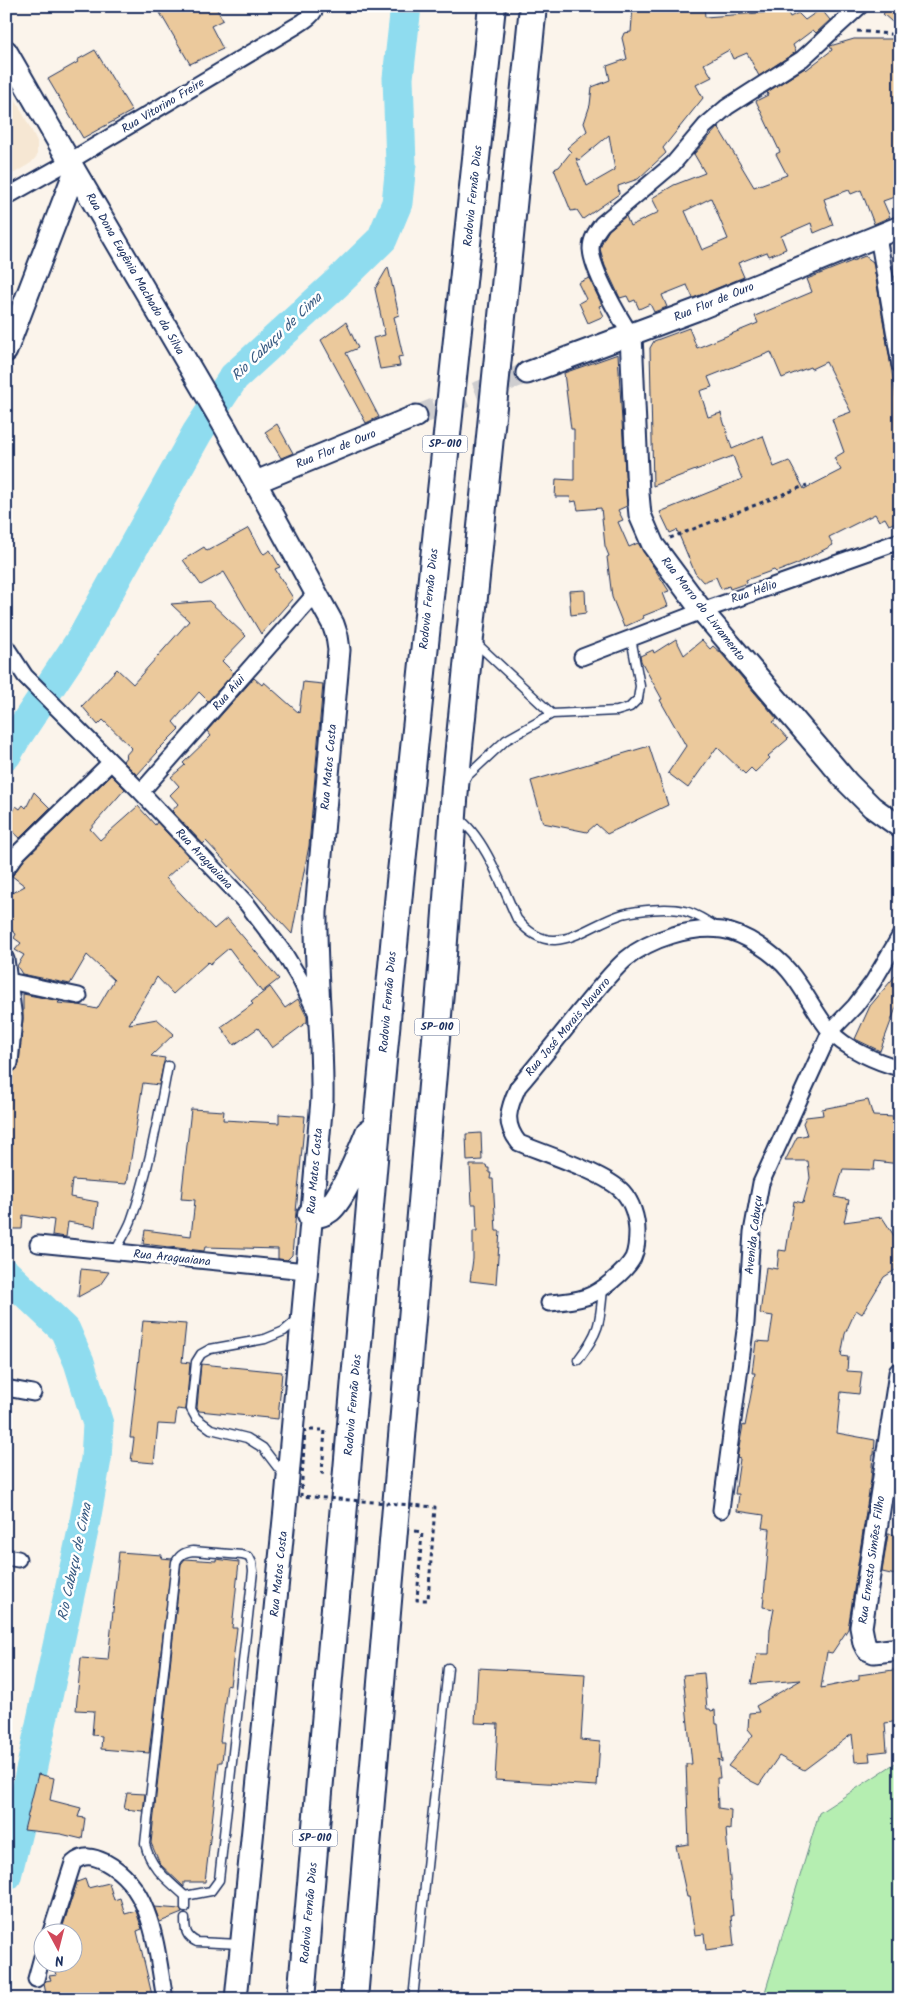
<svg xmlns="http://www.w3.org/2000/svg" width="906" height="2005" viewBox="0 0 906 2005" font-family="Kalam,sans-serif">
	<rect width="100%" height="100%" fill="#fbf4eb"/>
	<filter id="ink" filterUnits="userSpaceOnUse"><feTurbulence type="fractalNoise" baseFrequency=".02" numOctaves="2"/><feDisplacementMap in="SourceGraphic" scale="10" xChannelSelector="R" yChannelSelector="G"/><feConvolveMatrix kernelMatrix="1 2 1 2 8 2 1 2 1" color-interpolation-filters="sRGB"/></filter>
	<g filter="url(#ink)">
		<path fill="#f6e7d3" d="M 6,81 L 37,141 L 37,156 L 31,163 L 6,178 Z"/>
		<path fill="#b5eeb1" stroke="#688e88" d="M 900,1760 L 900,1999 L 763,1999 L 819,1813 Z"/>
		<g fill="none" stroke-linecap="round" stroke-linejoin="round">
			<path stroke="#8fdcef" stroke-width="31" d="M 6,755 L 15,739 L 83,637 L 197,433 L 234,377 L 337,283 L 382,239 L 397,203 L 401,164 L 398,78 L 406,6
				M 6,1274 L 65,1330 L 79,1362 L 98,1424 L 96,1459 L 84,1526 L 24,1803 L 6,1876"/>
		</g>
		<path fill="#ebc99c" stroke="#1b2f5e" fill-rule="evenodd" d="M 156,6 L 215,6 L 223,20 L 211,26 L 223,49 L 190,64 Z
			M 633,6 L 704,6 L 705,17 L 787,11 L 790,17 L 798,13 L 805,20 L 821,9 L 830,20 L 816,33 L 813,30 L 793,45 L 796,52 L 759,76 L 747,53 L 733,59 L 729,50 L 704,64 L 712,77 L 696,85 L 703,98 L 663,148 L 666,153 L 638,179 L 618,186 L 619,194 L 583,219 L 577,210 L 571,211 L 554,169 L 559,167 L 571,152 L 567,148 L 587,131 L 584,123 L 590,105 L 592,87 L 610,80 L 607,66 L 627,59 L 622,38 L 624,33 L 631,32 ZM 609,135 L 615,170 L 587,186 L 576,158 L 579,160 Z
			M 891,6 L 900,6 L 900,29 L 883,14 Z
			M 854,39 L 900,39 L 900,195 L 883,201 L 890,217 L 874,224 L 861,190 L 851,194 L 849,190 L 824,199 L 833,225 L 814,233 L 811,223 L 781,236 L 786,249 L 769,256 L 767,252 L 738,263 L 744,277 L 693,298 L 687,285 L 662,295 L 667,307 L 654,312 L 650,304 L 639,309 L 635,300 L 630,302 L 627,296 L 620,298 L 605,266 L 600,249 L 603,240 L 609,230 L 626,216 L 630,226 L 659,212 L 652,198 L 674,185 L 705,173 L 694,154 L 718,127 L 754,187 L 787,175 L 776,154 L 780,152 L 756,101 L 768,95 L 767,92 L 805,68 L 806,70 L 832,50 L 830,46 ZM 711,198 L 728,239 L 702,250 L 685,211 Z
			M 95,50 L 132,111 L 83,138 L 48,79 L 78,62 L 77,60 Z
			M 865,256 L 873,262 L 900,419 L 900,520 L 889,525 L 885,518 L 879,521 L 875,514 L 829,537 L 833,545 L 797,564 L 776,572 L 774,570 L 763,574 L 746,580 L 747,583 L 730,589 L 729,586 L 721,589 L 716,577 L 703,582 L 695,573 L 677,530 L 670,533 L 660,512 L 742,479 L 733,456 L 653,486 L 650,348 L 654,341 L 689,328 L 697,348 L 758,323 L 755,316 L 812,292 L 807,279 ZM 771,352 L 782,378 L 810,367 L 811,369 L 826,362 L 851,412 L 832,419 L 844,452 L 834,458 L 841,470 L 804,489 L 789,461 L 774,467 L 763,436 L 732,449 L 721,413 L 708,417 L 700,391 L 712,387 L 708,377 Z
			M 388,267 L 399,315 L 394,317 L 403,356 L 398,357 L 400,366 L 380,369 L 373,338 L 385,335 L 375,289 Z
			M 894,276 L 900,279 L 900,308 Z
			M 589,278 L 602,305 L 599,306 L 604,316 L 588,323 L 579,303 L 586,299 L 578,283 Z
			M 346,322 L 358,348 L 346,353 L 379,417 L 366,423 L 321,340 Z
			M 618,354 L 627,506 L 618,510 L 623,520 L 618,522 L 629,547 L 638,543 L 669,591 L 663,593 L 668,606 L 643,616 L 644,618 L 624,627 L 612,597 L 607,557 L 609,556 L 605,546 L 601,508 L 578,510 L 576,501 L 571,502 L 570,497 L 555,497 L 556,479 L 574,480 L 574,429 L 571,429 L 564,373 Z
			M 277,424 L 293,453 L 281,458 L 265,432 Z
			M 249,528 L 262,552 L 264,554 L 270,550 L 280,567 L 275,569 L 293,598 L 261,634 L 224,572 L 201,585 L 183,560 L 204,547 L 207,551 Z
			M 585,590 L 586,613 L 571,615 L 569,591 Z
			M 209,601 L 246,636 L 222,661 L 234,673 L 208,701 L 199,692 L 173,722 L 179,729 L 156,752 L 157,753 L 137,775 L 123,761 L 126,757 L 125,756 L 132,748 L 103,720 L 98,725 L 82,706 L 117,669 L 133,684 L 189,621 L 171,604 Z
			M 676,639 L 684,655 L 702,640 L 710,649 L 713,646 L 721,653 L 777,719 L 773,722 L 788,739 L 768,756 L 770,758 L 755,772 L 751,768 L 745,774 L 717,747 L 688,788 L 668,773 L 686,746 L 660,700 L 662,699 L 641,661 L 640,656 L 653,650 L 654,653 Z
			M 254,678 L 262,685 L 264,682 L 299,713 L 303,682 L 323,684 L 309,846 L 292,934 L 206,841 L 203,844 L 172,811 L 178,804 L 170,795 L 179,786 L 171,777 L 185,765 L 183,763 L 211,736 L 207,731 Z
			M 649,746 L 668,805 L 607,834 L 596,824 L 587,832 L 543,823 L 531,781 Z
			M 111,775 L 125,789 L 90,829 L 100,840 L 138,806 L 155,825 L 157,822 L 189,857 L 166,878 L 214,929 L 227,918 L 279,979 L 262,992 L 229,948 L 210,964 L 208,962 L 173,994 L 157,977 L 129,1024 L 157,1019 L 174,1034 L 151,1056 L 165,1058 L 164,1062 L 159,1085 L 143,1083 L 127,1184 L 72,1180 L 70,1197 L 98,1202 L 95,1227 L 68,1222 L 66,1237 L 52,1235 L 54,1220 L 23,1215 L 22,1229 L 6,1229 L 6,1112 L 13,1072 L 17,1069 L 19,1064 L 23,1019 L 23,994 L 60,1001 L 58,1003 L 79,1005 L 97,1009 L 114,980 L 87,955 L 70,984 L 22,974 L 17,966 L 24,955 L 15,950 L 21,943 L 14,938 L 16,934 L 11,930 L 8,924 L 6,896 L 25,886 L 12,876 L 25,859 Z
			M 34,792 L 50,808 L 20,838 L 6,825 L 16,806 L 20,809 L 23,805 L 26,808 Z
			M 900,970 L 900,997 L 880,1051 L 855,1039 L 870,1006 Z
			M 270,987 L 285,1008 L 298,999 L 307,1017 L 307,1022 L 272,1048 L 258,1028 L 234,1045 L 221,1027 L 253,1004 L 251,1002 Z
			M 868,1100 L 873,1116 L 895,1117 L 895,1119 L 900,1120 L 899,1164 L 875,1161 L 874,1170 L 843,1169 L 835,1197 L 849,1200 L 844,1222 L 882,1217 L 900,1245 L 900,1267 L 884,1277 L 862,1314 L 856,1310 L 845,1334 L 841,1356 L 848,1357 L 847,1371 L 862,1372 L 859,1394 L 841,1392 L 837,1433 L 875,1440 L 874,1455 L 873,1455 L 871,1479 L 848,1629 L 832,1653 L 827,1652 L 821,1688 L 859,1680 L 859,1675 L 900,1669 L 900,1721 L 885,1723 L 887,1751 L 869,1753 L 870,1761 L 855,1762 L 852,1734 L 804,1770 L 779,1756 L 759,1785 L 751,1781 L 728,1766 L 753,1735 L 748,1729 L 749,1713 L 759,1712 L 756,1706 L 801,1680 L 751,1684 L 757,1654 L 769,1654 L 770,1629 L 774,1609 L 763,1607 L 770,1529 L 762,1528 L 764,1515 L 737,1511 L 739,1494 L 735,1494 L 740,1459 L 737,1458 L 738,1453 L 743,1425 L 745,1426 L 755,1373 L 752,1373 L 756,1341 L 769,1342 L 773,1316 L 760,1314 L 766,1267 L 777,1269 L 779,1250 L 786,1251 L 794,1201 L 803,1203 L 810,1178 L 808,1161 L 785,1161 L 797,1137 L 807,1135 L 803,1123 L 806,1117 L 823,1115 L 822,1109 Z
			M 191,1109 L 224,1111 L 223,1120 L 279,1123 L 279,1114 L 305,1116 L 292,1255 L 287,1260 L 278,1259 L 278,1249 L 205,1247 L 204,1251 L 143,1244 L 145,1230 L 191,1236 L 195,1200 L 181,1199 Z
			M 481,1133 L 482,1160 L 467,1161 L 466,1134 Z
			M 470,1165 L 486,1165 L 487,1168 L 489,1168 L 489,1173 L 491,1173 L 490,1179 L 493,1179 L 496,1231 L 500,1231 L 496,1284 L 470,1281 L 473,1259 L 473,1231 L 477,1231 L 476,1204 L 472,1204 Z
			M 81,1269 L 109,1272 L 100,1285 L 78,1297 Z
			M 143,1321 L 186,1324 L 182,1362 L 190,1363 L 186,1410 L 177,1409 L 175,1425 L 158,1424 L 154,1463 L 131,1461 L 134,1438 L 130,1438 Z
			M 201,1364 L 282,1372 L 278,1419 L 199,1411 L 197,1408 Z
			M 888,1534 L 900,1535 L 900,1576 L 882,1572 Z
			M 119,1552 L 162,1555 L 161,1558 L 172,1559 L 149,1753 L 101,1749 L 102,1736 L 92,1735 L 94,1711 L 76,1710 L 81,1658 L 108,1660 Z
			M 185,1559 L 216,1561 L 216,1559 L 239,1562 L 232,1628 L 237,1628 L 230,1686 L 227,1685 L 220,1742 L 224,1742 L 222,1762 L 219,1762 L 205,1882 L 184,1882 L 184,1887 L 160,1864 L 151,1843 L 181,1564 Z
			M 478,1668 L 585,1674 L 581,1740 L 600,1742 L 597,1786 L 495,1780 L 498,1724 L 475,1723 Z
			M 704,1673 L 707,1709 L 710,1709 L 711,1711 L 715,1710 L 716,1724 L 718,1724 L 722,1762 L 718,1759 L 720,1778 L 717,1778 L 718,1808 L 731,1810 L 730,1830 L 726,1829 L 733,1916 L 731,1916 L 734,1946 L 706,1950 L 704,1934 L 695,1935 L 689,1897 L 687,1897 L 676,1846 L 689,1844 L 686,1764 L 692,1764 L 683,1675 Z
			M 38,1774 L 54,1778 L 50,1800 L 81,1808 L 78,1817 L 85,1818 L 82,1839 L 61,1834 L 24,1830 Z
			M 127,1793 L 145,1794 L 143,1811 L 124,1809 Z
			M 85,1879 L 88,1888 L 109,1883 L 114,1900 L 120,1898 L 125,1914 L 136,1911 L 142,1929 L 137,1931 L 152,1995 L 144,1996 L 144,1999 L 47,1999 L 44,1984 L 45,1981 L 51,1980 L 49,1976 L 57,1975 L 56,1972 L 69,1968 L 67,1962 L 72,1962 L 72,1932 L 61,1932 L 77,1882 Z
			M 154,1907 L 180,1909 L 182,1913 L 160,1922 Z"/>
		<g fill="none" stroke-linecap="round" stroke-linejoin="round">
			<path stroke="#cecdcf" stroke-width="21" stroke-dasharray="21 11" stroke-linecap="butt" d="M 416,416 L 527,373"/>
			<g stroke="#1b2f5e" stroke-width="11">
				<path id="lane" d="M 475,642 L 552,714
					M 464,779 L 506,740 L 552,714 L 617,711 L 630,707 L 638,699 L 640,686 L 631,638
					M 458,818 C 485,837 503,889 517,919 C 553,963 583,926 623,914 C 638,910 669,907 684,911 C 695,913 706,921 715,926
					M 115,1252 C 120,1242 127,1231 131,1221 C 149,1171 158,1118 168,1066
					M 578,1360 C 600,1331 600,1323 603,1288
					M 282,1473 L 263,1448 L 247,1438 L 211,1429 L 196,1418 L 191,1409 L 196,1362 L 201,1354 L 210,1349 L 265,1339 L 284,1331 L 299,1318
					M 185,1908 L 185,1896 C 167,1879 151,1869 145,1844 L 176,1562 C 180,1554 185,1552 193,1551 L 242,1555 L 249,1557 L 252,1563 L 253,1571 L 219,1880 L 211,1891 L 185,1896
					M 185,1919 C 185,1930 186,1937 197,1942 L 240,1944
					M 413,1999 L 448,1668"/>
			</g>
			<g stroke="#1b2f5e" stroke-width="19">
				<path id="street" d="M 6,197 L 70,161 L 296,26 C 304,21 314,16 316,6
					M 878,236 L 900,365
					M 631,335 C 619,317 592,270 591,249 C 591,239 596,232 602,224 L 673,164 L 705,126 L 727,107 L 802,59 L 860,6
					M 6,647 L 25,676 L 141,792 L 247,904 L 284,953 L 301,981 L 316,1012
					M 582,657 L 702,611 L 900,541
					M 141,792 L 316,593
					M 6,869 L 18,853 L 111,762
					M 6,959 L 14,1018 L 10,1063
					M 9,981 L 79,996
					M 38,1244 L 306,1271
					M 549,1303 C 561,1302 574,1301 586,1297 C 601,1292 626,1271 633,1258 C 637,1249 637,1240 637,1231 C 637,1218 632,1202 623,1192 C 605,1173 546,1154 519,1143 C 503,1123 508,1109 518,1087 C 539,1062 560,1036 580,1011 C 595,993 609,974 626,959 C 650,939 691,926 722,930 C 745,933 775,954 789,971 C 805,990 815,1013 830,1031 C 844,1048 879,1063 900,1068
					M 6,1388 L 33,1393
					M 721,1510 L 746,1323 L 752,1232 L 761,1183 L 830,1032 L 855,1006 L 873,982 L 900,936
					M 6,1557 L 18,1559
					M 51,1932 L 73,1863 C 84,1854 93,1856 105,1862 C 154,1888 156,1950 165,1999
					M 36,1979 L 42,1957"/>
			</g>
			<g stroke="#1b2f5e" stroke-width="25">
				<path id="secondary" d="M 6,51 L 75,171 L 6,351
					M 75,171 L 226,429 L 333,624 L 337,636 L 339,650 L 316,912 C 315,975 323,1037 322,1100 L 286,1499 L 236,1999
					M 631,335 L 638,494 L 640,515 L 653,545 L 702,611 L 848,783 L 872,807 L 900,827
					M 527,373 L 696,310 L 900,227
					M 256,482 L 416,416
					M 900,1373 L 861,1627 L 864,1643 L 867,1649 L 874,1652 L 900,1649"/>
			</g>
			<g stroke="#1b2f5e" stroke-width="30">
				<path id="highway" d="M 311,1215 C 318,1214 324,1213 329,1209 C 343,1198 362,1150 369,1133
					M 301,1999 L 378,1114 L 400,882 L 492,6
					M 354,1999 L 442,968 L 455,787 L 533,6"/>
			</g>
			<path stroke="#1b2f5e" stroke-width="3" stroke-dasharray="4 4" stroke-linecap="butt" d="M 857,31 L 900,35
				M 670,538 L 807,485
				M 310,1430 L 325,1430 L 322,1473 L 326,1474
				M 415,1531 L 422,1532"/>
			<use href="#lane" stroke="#fff" stroke-width="8"/>
			<use href="#street" stroke="#fff" stroke-width="15"/>
			<use href="#secondary" stroke="#fff" stroke-width="21"/>
			<use href="#highway" stroke="#fff" stroke-width="26"/>
			<path stroke="#1b2f5e" stroke-width="3" stroke-dasharray="4 4" stroke-linecap="butt" d="M 305,1429 L 301,1496 L 435,1507 L 428,1600 L 417,1600 L 422,1532"/>
		</g>
	</g>
	<g text-anchor="middle" dominant-baseline="central" stroke-width="5" stroke-linejoin="round" paint-order="stroke">
		<g fill="#fff" stroke="#5f6d8e" stroke-width="1">
			<rect x="422.5" y="435.5" width="45" height="17" rx="4"/>
			<rect x="414.5" y="1018.5" width="45" height="17" rx="4"/>
			<rect x="292.5" y="1829.5" width="45" height="17" rx="4"/>
		</g>
		<g font-size="11" font-weight="bold" fill="#1b2f5e">
			<text x="445" y="444">SP-010</text>
			<text x="437" y="1027">SP-010</text>
			<text x="315" y="1838">SP-010</text>
		</g>
		<g font-size="12" fill="#1b2f5e" stroke="#fff">
			<text transform="translate(163 106) rotate(-31)">Rua Vitorino Freire</text>
			<text transform="translate(473 196) rotate(-84)">Rodovia Fernão Dias</text>
			<text transform="translate(135 274) rotate(60)">Rua Dona Eugênia Machado da Silva</text>
			<text transform="translate(714 302) rotate(-22)">Rua Flor de Ouro</text>
			<text transform="translate(336 449) rotate(-22)">Rua Flor de Ouro</text>
			<text transform="translate(754 592) rotate(-19)">Rua Hélio</text>
			<text transform="translate(429 599) rotate(-84)">Rodovia Fernão Dias</text>
			<text transform="translate(703 609) rotate(52)">Rua Morro do Livramento</text>
			<text transform="translate(229 693) rotate(-49)">Rua Aiui</text>
			<text transform="translate(329 767) rotate(-85)">Rua Matos Costa</text>
			<text transform="translate(204 859) rotate(47)">Rua Araguaiana</text>
			<text transform="translate(388 1002) rotate(-85)">Rodovia Fernão Dias</text>
			<text transform="translate(568 1027) rotate(-50)">Rua José Morais Navarro</text>
			<text transform="translate(315 1171) rotate(-85)">Rua Matos Costa</text>
			<text transform="translate(754 1235) rotate(-83)">Avenida Cabuçu</text>
			<text transform="translate(172 1258) rotate(6)">Rua Araguaiana</text>
			<text transform="translate(353 1405) rotate(-85)">Rodovia Fernão Dias</text>
			<text transform="translate(872 1560) rotate(-82)">Rua Ernesto Simões Filho</text>
			<text transform="translate(279 1574) rotate(-84)">Rua Matos Costa</text>
			<text transform="translate(309 1913) rotate(-85)">Rodovia Fernão Dias</text>
		</g>
		<g font-size="14" font-style="italic" fill="#385a82" stroke="#fff">
			<text transform="translate(277 337) rotate(-44)">Rio Cabuçu de Cima</text>
			<text transform="translate(75 1562) rotate(-78)">Rio Cabuçu de Cima</text>
		</g>
	</g>
	<rect width="906" height="2005" fill="none" stroke="#fff" stroke-width="25"/>
	<rect x="12" y="12" width="881" height="1980" fill="none" stroke="#1b2f5e" stroke-width="2" filter="url(#ink)"/>
	<g transform="translate(58 1948) rotate(173)"><circle r="24" fill="#ffffff" stroke="#a4acbf"/>
	<path d="M0-4L9 19L0 12L-9 19Z" fill="#d1495b"/>
	<text y="-8" font-size="14" font-weight="bold" text-anchor="middle" fill="#1b2f5e">N</text>
	</g>
</svg>
